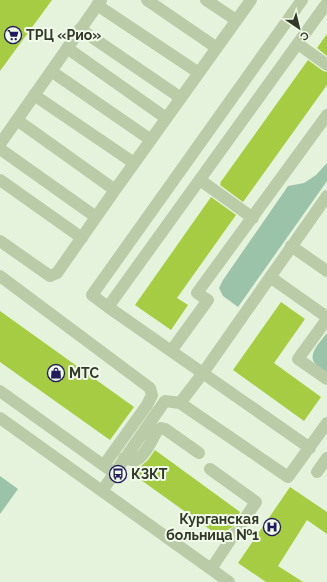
<svg xmlns="http://www.w3.org/2000/svg" width="327" height="582" viewBox="0 0 327 582" font-family="Raleway,sans-serif">
	<rect width="100%" height="100%" fill="#e6f3dc"/>
	<path fill="#9bc3aa" d="M 327,163 L 327,181 L 238,307 L 223,296 L 219,288 L 223,280 L 288,186 L 304,183 L 316,175 Z
		M 327,333 L 327,373 C 323,370 317,367 314,362 C 308,353 322,340 327,333 Z
		M 0,476 L 18,489 L 0,514 Z"/>
	<path fill="#a5cc42" d="M 0,0 L 52,0 L 0,71 Z
		M 327,34 L 327,56 L 317,48 Z
		M 308,60 L 323,71 L 327,72 L 327,85 L 243,202 L 220,185 L 221,184 L 220,183 Z
		M 211,197 L 236,215 L 177,298 L 188,305 L 171,330 L 135,305 Z
		M 281,302 L 305,319 L 274,363 L 321,397 L 304,421 L 233,370 Z
		M 0,311 L 134,407 L 110,440 L 0,362 Z
		M 155,450 L 240,512 L 235,520 L 234,526 L 229,529 L 222,538 L 134,475 L 141,466 L 148,460 Z
		M 290,487 L 327,512 L 327,534 L 307,520 L 278,566 L 303,582 L 266,582 L 238,563 Z"/>
	<g fill="none" stroke-linecap="round" stroke-linejoin="round">
		<path stroke="#bacca7" stroke-width="12" d="M 147,0 L 217,48
			M 206,0 L 236,20
			M 97,5 L 199,73
			M 80,29 L 181,98
			M 298,44 L 327,65
			M 67,48 L 166,118
			M 51,71 L 151,140
			M 34,95 L 134,163
			M 17,120 L 115,190
			M 0,144 L 101,0
			M 0,149 L 96,217
			M 0,180 L 82,238
			M 200,180 L 253,218
			M 0,241 L 50,276 L 57,273 L 115,190 L 251,0
			M 291,246 L 327,271
			M 0,276 L 150,388 L 152,395 L 147,405 L 104,465
			M 270,277 L 327,317
			M 108,307 L 92,295 L 302,0
			M 327,319 L 298,359 L 327,379
			M 171,351 L 208,300 L 197,293 L 327,115
			M 0,391 L 110,470
			M 180,403 L 288,477 L 327,423
			M 0,418 L 229,582
			M 310,448 L 108,307 L 327,3
			M 124,458 L 135,461 C 145,456 152,440 157,431 L 161,428 L 165,429 L 199,453
			M 210,469 L 256,502 L 241,524
			M 317,472 L 327,458
			M 102,491 L 165,401 L 180,403 L 203,373 L 327,196
			M 211,569 L 235,533"/>
	</g>
	<defs>
		<g id="supermarket-ring" transform="scale(0.9)"><circle r="9.5" fill="#f0fbe9" stroke="#221b5c" stroke-width="1.5"/><path d="M-6-5.5h2.5l.6 2H6L4.5 2H-2.5L-4.4-4H-6ZM-1.5 3.2a1.3 1.3 0 1 0 .1 0ZM3 3.2a1.3 1.3 0 1 0 .1 0Z" fill="#221b5c"/></g>
		<g id="shop-ring" transform="scale(0.9)"><circle r="9.5" fill="#f0fbe9" stroke="#221b5c" stroke-width="1.5"/><path d="M-5-2.5h2.3a2.7 3.5 0 0 1 5.4 0H5L5.5 6h-11ZM-1.5-2.5h3a1.5 2.3 0 0 0-3 0Z" fill="#221b5c"/></g>
		<g id="bus-ring" transform="scale(0.9)"><circle r="9.5" fill="#f0fbe9" stroke="#221b5c" stroke-width="1.5"/><path d="M-5-6H5V4H4V6H2V4H-2V6H-4V4H-5ZM-3.5-4V0h7V-4ZM-3.5 1.2v1.5H-2V1.2ZM2 1.2v1.5H3.5V1.2Z" fill="#221b5c"/></g>
		<g id="hospital-ring" transform="scale(0.9)"><circle r="9.5" fill="#f0fbe9" stroke="#221b5c" stroke-width="1.5"/><path d="M-5-5h3v3.5h4V-5h3V5h-3V1.5h-4V5h-3Z" fill="#221b5c"/></g>
	</defs>
	<g fill-rule="evenodd">
		<use href="#supermarket-ring" x="13" y="35"/>
		<use href="#shop-ring" x="56" y="373"/>
		<use href="#bus-ring" x="118" y="474"/>
		<use href="#hospital-ring" x="272" y="527"/>
	</g>
	<g text-anchor="middle" dominant-baseline="central" stroke-width="4" stroke-linejoin="round" paint-order="stroke">
		<g font-size="14" font-weight="bold" fill="#333828" stroke="#f0fbe9" text-anchor="start">
			<text x="26" y="35">ТРЦ «Рио»</text>
			<text x="69" y="373">МТС</text>
			<text x="131" y="474">КЗКТ</text>
			<text x="259" y="519" text-anchor="end">Курганская<tspan x="259" dy="16">больница №1</tspan></text>
		</g>
	</g>
	<g transform="translate(299 28) rotate(145)" stroke="#f0fbe9" stroke-width="3" paint-order="stroke">
	<path d="M0-3L7 15L0 10L-7 15Z" fill="#333828"/>
	<text y="-6" font-size="11" font-weight="bold" text-anchor="middle" fill="#333828">С</text>
	</g>
</svg>
